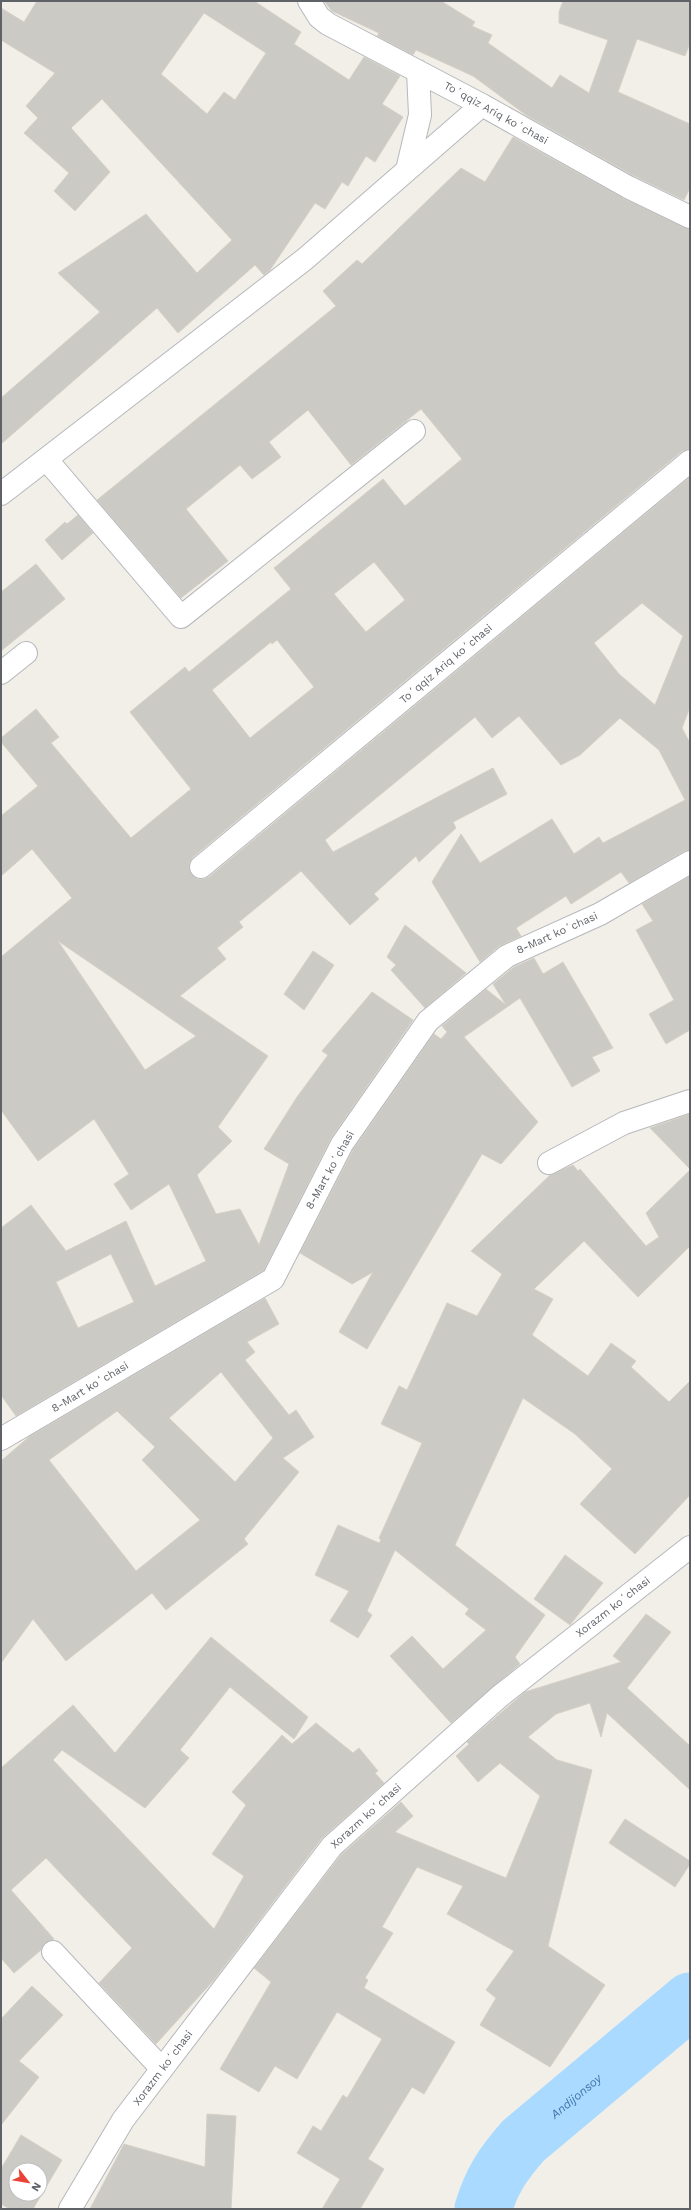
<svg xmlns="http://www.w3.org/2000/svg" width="691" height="2210" viewBox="0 0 691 2210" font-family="'Work Sans',sans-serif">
	<rect width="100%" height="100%" fill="#f1efe8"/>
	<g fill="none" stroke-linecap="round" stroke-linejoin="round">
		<path stroke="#aadaff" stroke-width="57" id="s1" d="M 483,2209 C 492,2180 503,2164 523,2141 L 690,2001"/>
	</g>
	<path fill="#cccac5" stroke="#d6d1c6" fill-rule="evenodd" d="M 37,1 L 254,1 L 301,32 L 294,44 L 349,80 L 364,57 L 400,76 L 382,104 L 403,117 L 375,162 L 366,156 L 348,186 L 342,182 L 325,209 L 315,203 L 270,270 L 264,275 L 255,265 L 178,333 L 157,308 L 1,444 L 1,398 L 100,312 L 58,273 L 146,214 L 197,273 L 232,240 L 102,99 L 71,128 L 110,172 L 75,211 L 54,191 L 69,173 L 24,133 L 38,118 L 26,106 L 55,73 L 1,40 L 1,8 L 24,22 ZM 204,13 L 266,53 L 235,100 L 224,92 L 207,114 L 161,74 Z
		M 324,1 L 441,1 L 475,22 L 472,26 L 492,35 L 488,43 L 552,88 L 560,75 L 589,93 L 608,40 L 559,23 L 559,12 L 563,1 L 690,1 L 690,43 L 685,56 L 637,39 L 618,92 L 690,124 L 690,188 L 684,200 L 634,176 L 526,115 L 473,76 L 416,50 L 413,55 L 377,36 L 379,33 L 332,11 Z
		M 513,137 L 623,198 L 690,229 L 690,449 L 682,451 L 193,857 L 189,863 L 189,869 L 192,875 L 197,879 L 203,879 L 209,877 L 690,477 L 690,707 L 682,728 L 690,743 L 690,850 L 684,851 L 629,883 L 621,872 L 571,904 L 566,896 L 516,928 L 521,936 L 499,946 L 480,962 L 432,882 L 461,834 L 480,863 L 552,819 L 574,854 L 599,837 L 603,843 L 685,800 L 659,750 L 620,718 L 580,755 L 561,765 L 519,716 L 492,738 L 475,717 L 325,840 L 333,852 L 493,768 L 507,794 L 453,822 L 456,828 L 419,862 L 416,856 L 374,894 L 379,899 L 350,925 L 301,871 L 239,922 L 243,927 L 217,948 L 226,959 L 180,996 L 268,1056 L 218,1127 L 232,1141 L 197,1175 L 216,1214 L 240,1209 L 259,1245 L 289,1164 L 264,1149 L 297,1097 L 328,1055 L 322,1051 L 372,992 L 413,1020 L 331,1138 L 264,1270 L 16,1416 L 1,1395 L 1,1228 L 31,1205 L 66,1251 L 126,1221 L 155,1286 L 206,1261 L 169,1184 L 131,1210 L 114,1184 L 129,1174 L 94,1119 L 38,1161 L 1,1110 L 1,957 L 72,898 L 32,849 L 1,876 L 1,816 L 38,786 L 1,742 L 1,738 L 36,709 L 59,737 L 51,743 L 131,838 L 191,789 L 130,712 L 185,667 L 189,672 L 291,589 L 274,568 L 383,479 L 405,506 L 462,459 L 421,409 L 351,465 L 308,410 L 269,442 L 281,457 L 252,479 L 240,465 L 186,509 L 228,561 L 181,598 L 97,500 L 336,306 L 323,291 L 357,260 L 362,264 L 461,168 L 485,182 ZM 374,562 L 405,600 L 366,632 L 334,594 ZM 642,603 L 683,636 L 655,705 L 619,674 L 594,643 ZM 277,640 L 314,687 L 250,738 L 212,690 L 271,642 L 272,644 ZM 58,941 L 108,975 L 196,1036 L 145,1070 ZM 111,1254 L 134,1302 L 78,1328 L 56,1282 Z
		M 78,515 L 93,533 L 62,560 L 45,540 L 65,522 L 67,524 Z
		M 36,564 L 65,599 L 1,651 L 1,592 Z
		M 690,876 L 690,1030 L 666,1044 L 649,1014 L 674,1000 L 636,930 L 653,921 L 642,904 Z
		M 405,925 L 466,973 L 425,1008 L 391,970 L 396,965 L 387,957 Z
		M 313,951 L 334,965 L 304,1010 L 284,994 Z
		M 534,958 L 543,974 L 563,962 L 613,1048 L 592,1057 L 600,1071 L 572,1087 L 520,998 L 464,1037 L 538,1122 L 501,1164 L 482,1154 L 367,1349 L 339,1332 L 373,1272 L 352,1284 L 300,1253 L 353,1150 L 434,1034 L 441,1039 L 447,1032 L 442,1026 L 486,989 L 506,1005 L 493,984 L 514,967 Z
		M 690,1114 L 690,1169 L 650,1128 Z
		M 573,1165 L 578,1171 L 580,1169 L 646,1246 L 659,1237 L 646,1213 L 690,1170 L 690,1246 L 638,1297 L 584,1241 L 534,1289 L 553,1299 L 532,1335 L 588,1376 L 611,1343 L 636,1361 L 631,1367 L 669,1402 L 690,1381 L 690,1495 L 635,1554 L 580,1504 L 612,1469 L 575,1434 L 523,1398 L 455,1545 L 545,1615 L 515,1657 L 520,1664 L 451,1723 L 390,1656 L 412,1636 L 443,1669 L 486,1630 L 465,1614 L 469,1609 L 395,1550 L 367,1611 L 372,1615 L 358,1638 L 330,1621 L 349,1591 L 315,1575 L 338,1525 L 379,1543 L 381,1540 L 379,1538 L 422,1443 L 381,1424 L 399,1386 L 407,1390 L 447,1303 L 477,1316 L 502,1274 L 471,1251 L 550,1175 Z
		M 265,1298 L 279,1324 L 247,1342 L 255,1352 L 245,1360 L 289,1415 L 296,1410 L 314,1437 L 283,1458 L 299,1472 L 244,1539 L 248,1544 L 166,1610 L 152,1593 L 66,1661 L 33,1619 L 1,1663 L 1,1461 L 30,1436 ZM 221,1372 L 273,1438 L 235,1482 L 169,1418 ZM 117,1411 L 155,1447 L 142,1460 L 200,1520 L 136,1571 L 49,1460 Z
		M 565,1555 L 603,1583 L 570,1625 L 534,1599 Z
		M 646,1614 L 671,1632 L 627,1688 L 690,1746 L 690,1790 L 607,1713 L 601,1737 L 590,1703 L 556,1714 L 528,1737 L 557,1760 L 592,1770 L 548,1946 L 605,1985 L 550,2067 L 480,2025 L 496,1998 L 486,1990 L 514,1951 L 447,1914 L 463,1886 L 417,1867 L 382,1927 L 393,1933 L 365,1978 L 368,1980 L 364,1988 L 455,2042 L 424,2094 L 412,2087 L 368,2159 L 384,2169 L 360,2209 L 322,2209 L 340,2179 L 297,2153 L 313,2126 L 321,2131 L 343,2095 L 347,2098 L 382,2039 L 337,2012 L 297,2079 L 275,2066 L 259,2092 L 220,2069 L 271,1982 L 254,1968 L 341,1855 L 401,1802 L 413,1816 L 395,1832 L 506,1878 L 540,1796 L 500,1763 L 478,1782 L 456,1756 L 469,1744 L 467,1742 L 525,1692 L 621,1662 L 613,1656 Z
		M 211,1637 L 308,1717 L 294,1739 L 230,1687 L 180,1750 L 189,1758 L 145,1808 L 62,1750 L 53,1760 L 214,1929 L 244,1876 L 212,1854 L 246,1805 L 232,1792 L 282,1735 L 292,1744 L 316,1723 L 353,1753 L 359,1748 L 378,1771 L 375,1773 L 384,1783 L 322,1838 L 213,1981 L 156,2044 L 99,1983 L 132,1948 L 46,1858 L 11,1890 L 54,1939 L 45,1943 L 41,1950 L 14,1973 L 1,1958 L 1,1768 L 73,1705 L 115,1753 Z
		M 625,1819 L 690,1861 L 690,1864 L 675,1887 L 609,1843 Z
		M 32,1986 L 63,2015 L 19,2061 L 39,2077 L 1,2125 L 1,2019 Z
		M 207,2114 L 236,2116 L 231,2209 L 90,2209 L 124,2144 L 205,2167 Z
		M 21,2135 L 62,2160 L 33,2209 L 10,2209 L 1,2204 L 1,2169 ZM 16,2170 L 40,2170 L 40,2194 L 16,2194 Z"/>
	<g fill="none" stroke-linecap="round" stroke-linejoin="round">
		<g stroke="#b5b8bc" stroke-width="24">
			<path id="minor" d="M 309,1 L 319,17 L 328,24 L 482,105 L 628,187 L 690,217
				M 407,170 L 420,115 L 418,71
				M 46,459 L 181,617 L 414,431
				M 1,494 L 305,259 L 482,105
				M 1,673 L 26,653
				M 201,867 L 690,461
				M 549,1163 L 624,1123 L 690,1101
				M 1,1439 L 273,1279 L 342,1144 L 428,1021 L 507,956 L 600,914 L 690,862
				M 53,1952 L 162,2069
				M 70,2209 L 123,2120 L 332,1846 L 500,1696 L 690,1547"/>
		</g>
		<use href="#minor" stroke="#fff" stroke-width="22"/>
	</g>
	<g text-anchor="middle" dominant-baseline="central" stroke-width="4" stroke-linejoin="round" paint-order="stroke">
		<g font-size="11" fill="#5f6368" stroke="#fff">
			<text transform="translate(496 113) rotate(29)">Toʻqqiz Ariq koʻchasi</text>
			<text transform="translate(446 664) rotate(-40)">Toʻqqiz Ariq koʻchasi</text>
			<text transform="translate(557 933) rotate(-24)">8-Mart koʻchasi</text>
			<text transform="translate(330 1170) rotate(-61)">8-Mart koʻchasi</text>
			<text transform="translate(90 1387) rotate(-31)">8-Mart koʻchasi</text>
			<text transform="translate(613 1607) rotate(-38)">Xorazm koʻchasi</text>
			<text transform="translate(366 1816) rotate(-42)">Xorazm koʻchasi</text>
			<text transform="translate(163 2068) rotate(-53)">Xorazm koʻchasi</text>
		</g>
		<g font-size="12" font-style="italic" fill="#4174aa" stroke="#fff">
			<text stroke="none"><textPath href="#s1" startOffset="149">Andijonsoy</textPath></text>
		</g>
	</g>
	<rect width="691" height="2210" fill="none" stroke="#5f6368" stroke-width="4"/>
	<g transform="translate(28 2182) rotate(121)"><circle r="19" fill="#ffffff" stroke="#bfc1c3"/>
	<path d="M0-3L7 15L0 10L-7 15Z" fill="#ea4335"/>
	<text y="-6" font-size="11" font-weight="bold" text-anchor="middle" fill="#5f6368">N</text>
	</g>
</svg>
